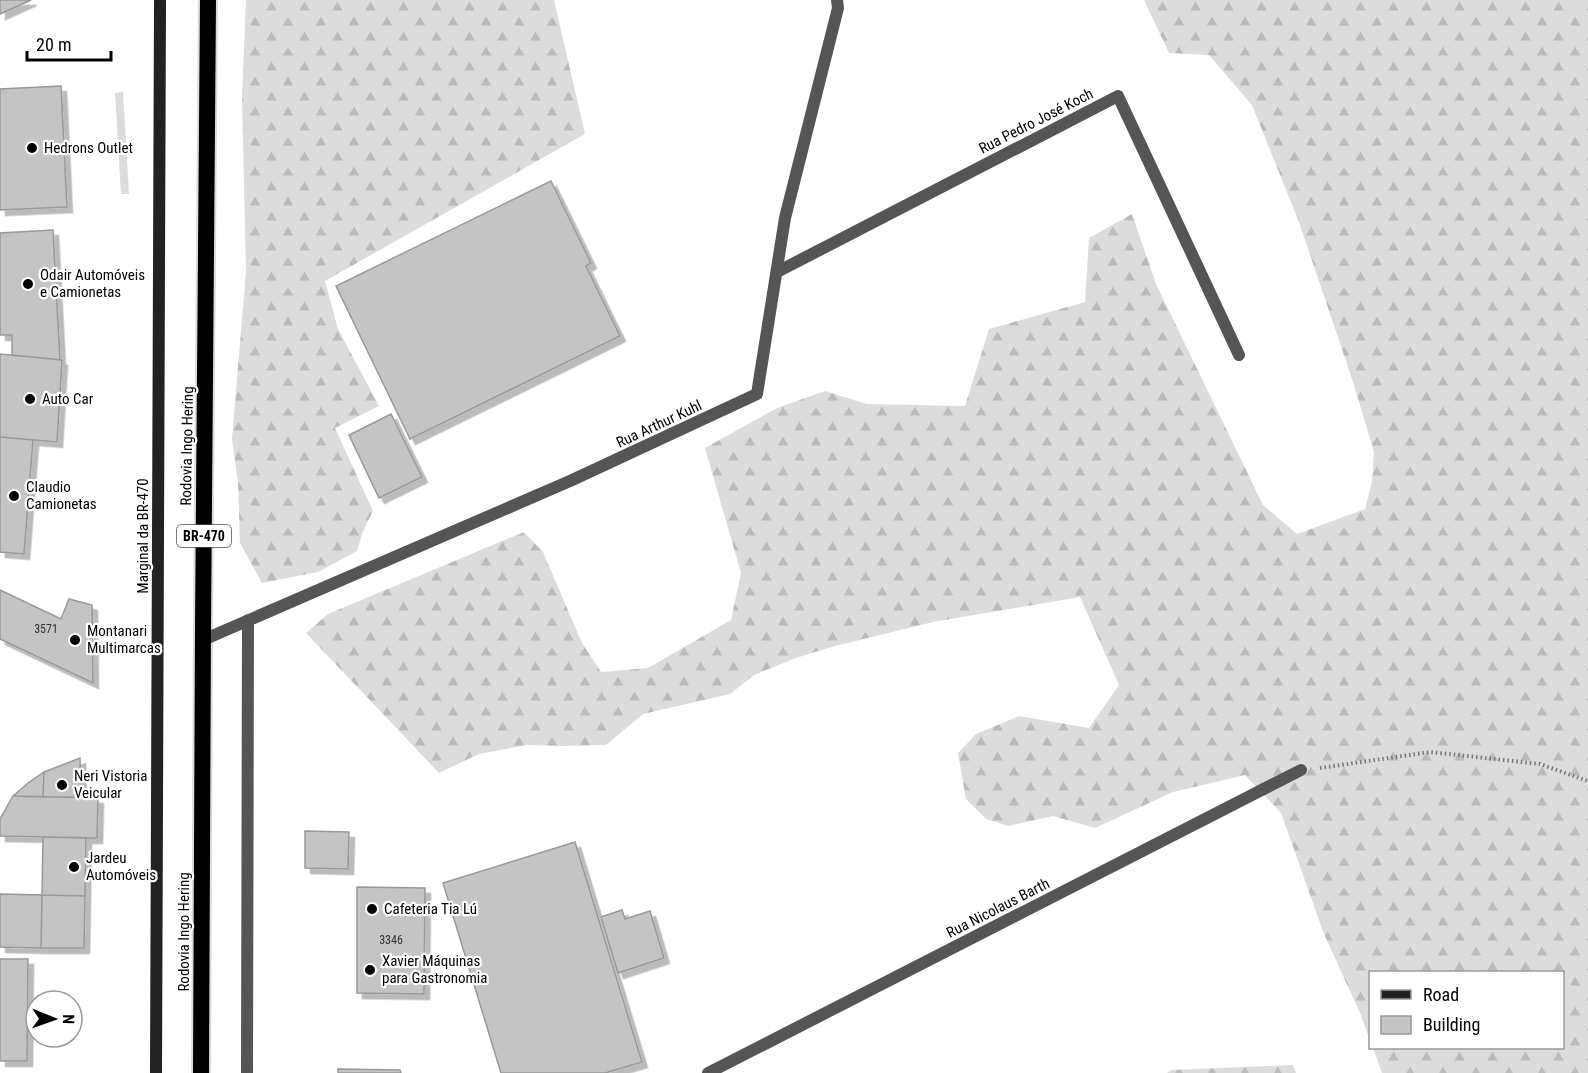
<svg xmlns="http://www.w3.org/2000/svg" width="1588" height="1073" viewBox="0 0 1588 1073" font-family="'Roboto Condensed',sans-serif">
	<defs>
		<pattern id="forest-firs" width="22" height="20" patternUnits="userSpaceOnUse" patternTransform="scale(1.5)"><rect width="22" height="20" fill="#dcdcdc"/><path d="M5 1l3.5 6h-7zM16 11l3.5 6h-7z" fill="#bbb"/></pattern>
		<filter id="shadow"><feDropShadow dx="5.5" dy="5.5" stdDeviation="0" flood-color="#0004"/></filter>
	</defs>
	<rect width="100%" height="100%" fill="#fff"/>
	<path fill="#dcdcdc" d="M 123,92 L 129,194 L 121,194 L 115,93 Z"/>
	<path fill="url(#forest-firs)" d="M 246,0 L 554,0 L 585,134 L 325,281 L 338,329 L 379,406 L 335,428 L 373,511 L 363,531 L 357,551 L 318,572 L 262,583 L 240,543 L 238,483 L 232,439 L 246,272 L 242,96 Z
		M 1144,0 L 1588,0 L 1588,1073 L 1382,1073 L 1373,1048 L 1562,1048 L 1562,972 L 1370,972 L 1370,1041 L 1361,1015 L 1324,934 L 1281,813 L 1245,775 L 1173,792 L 1095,828 L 1053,816 L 1008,826 L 986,819 L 966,799 L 958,753 L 976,734 L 1019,716 L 1089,728 L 1119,685 L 1080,597 L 933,622 L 835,646 L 796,658 L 754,675 L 730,694 L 643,714 L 606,745 L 562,746 L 527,745 L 479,754 L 439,773 L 306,633 L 328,614 L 524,532 L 543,552 L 582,643 L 601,672 L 648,668 L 731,620 L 741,573 L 705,448 L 777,408 L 825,391 L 867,404 L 965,406 L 989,329 L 1085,302 L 1089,238 L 1132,214 L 1156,284 L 1263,505 L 1297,534 L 1365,509 L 1372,482 L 1374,452 L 1353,382 L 1299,222 L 1252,105 L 1209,55 L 1169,53 Z
		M 1293,1065 L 1296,1073 L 1167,1073 L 1171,1070 Z"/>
	<path fill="#c4c4c4" stroke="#999" stroke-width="1.5" filter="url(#shadow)" d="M 0,0 L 31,0 L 0,14 Z
		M 61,86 L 67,207 L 0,210 L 0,89 Z
		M 551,181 L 591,263 L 586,266 L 620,336 L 410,439 L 336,286 Z
		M 53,230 L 60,360 L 12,355 L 12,335 L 0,335 L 0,233 Z
		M 0,354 L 62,360 L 57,442 L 0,437 Z
		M 391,414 L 422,477 L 379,498 L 349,435 Z
		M 0,437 L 33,440 L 24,554 L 0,552 Z
		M 0,590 L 61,619 L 69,599 L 92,605 L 93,683 L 0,639 Z
		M 80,758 L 81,797 L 43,797 L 44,772 Z
		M 44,772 L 43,797 L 13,796 L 28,783 Z
		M 13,796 L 98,798 L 97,838 L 0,836 L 0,819 Z
		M 305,831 L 349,832 L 348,869 L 305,868 Z
		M 43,837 L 86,838 L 85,896 L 42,895 Z
		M 575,842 L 642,1062 L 605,1073 L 501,1073 L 443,883 Z
		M 357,887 L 425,888 L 424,994 L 357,993 Z
		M 0,894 L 42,895 L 41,948 L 0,947 Z
		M 42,895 L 85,896 L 84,948 L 41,948 Z
		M 622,910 L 625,919 L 650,911 L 664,958 L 618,973 L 601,917 Z
		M 0,959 L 28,959 L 27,1061 L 0,1061 Z
		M 338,1069 L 400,1070 L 401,1073 L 338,1073 Z"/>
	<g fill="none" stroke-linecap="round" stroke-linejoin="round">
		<g stroke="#dbdbdb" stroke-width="20">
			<path id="trunk" d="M 201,1073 L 203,627 L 208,0"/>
		</g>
		<path stroke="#777" stroke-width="4" stroke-dasharray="1.5 3" stroke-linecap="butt" d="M 1320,768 L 1430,752 L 1540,764 L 1588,781"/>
		<path stroke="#555" stroke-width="12" d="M 777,272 L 1118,96 L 1239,355
			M 203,640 L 570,481 L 757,394 L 785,218 L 838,8 L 837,0
			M 247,1073 L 248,620
			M 708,1073 L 1301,770"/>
		<path stroke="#222" stroke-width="12" d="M 156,1073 L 160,0"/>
		<use href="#trunk" stroke="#000" stroke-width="16"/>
	</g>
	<g fill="#000" stroke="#fff" stroke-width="2">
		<circle cx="32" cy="148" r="6"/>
		<circle cx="28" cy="284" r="6"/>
		<circle cx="30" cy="399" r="6"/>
		<circle cx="14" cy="496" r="6"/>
		<circle cx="75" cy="640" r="6"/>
		<circle cx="62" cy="785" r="6"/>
		<circle cx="74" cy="867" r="6"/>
		<circle cx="372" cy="909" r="6"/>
		<circle cx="370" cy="970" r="6"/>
	</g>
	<g text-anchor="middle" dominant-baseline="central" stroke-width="4.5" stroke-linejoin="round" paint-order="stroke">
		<g font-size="12" fill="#313131">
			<text x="46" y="629">3571</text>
			<text x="391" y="940">3346</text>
		</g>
		<rect fill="#fff" stroke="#4c4c4c" stroke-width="1.5" x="177" y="525" width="54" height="22" rx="4.5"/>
		<g font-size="14" font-weight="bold" fill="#000">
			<text x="204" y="536">BR-470</text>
		</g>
		<g font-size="15" fill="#000" stroke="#fff">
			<text transform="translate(1036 121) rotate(-27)">Rua Pedro José Koch</text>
			<text transform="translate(659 424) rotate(-25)">Rua Arthur Kuhl</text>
			<text transform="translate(187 446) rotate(-89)">Rodovia Ingo Hering</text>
			<text transform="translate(143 536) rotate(-90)">Marginal da BR-470</text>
			<text transform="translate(998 908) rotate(-27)">Rua Nicolaus Barth</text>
			<text transform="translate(184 932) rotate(-90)">Rodovia Ingo Hering</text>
		</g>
		<g font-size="15" fill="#000" stroke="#fff" text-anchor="start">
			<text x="44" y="148">Hedrons Outlet</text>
			<text x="40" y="275">Odair Automóveis<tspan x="40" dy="17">e Camionetas</tspan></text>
			<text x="42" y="399">Auto Car</text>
			<text x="26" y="487">Claudio<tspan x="26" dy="17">Camionetas</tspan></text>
			<text x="87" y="631">Montanari<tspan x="87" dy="17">Multimarcas</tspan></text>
			<text x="74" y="776">Neri Vistoria<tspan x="74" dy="17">Veicular</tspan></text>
			<text x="86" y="858">Jardeu<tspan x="86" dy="17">Automóveis</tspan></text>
			<text x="384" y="909">Cafeteria Tia Lú</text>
			<text x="382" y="961">Xavier Máquinas<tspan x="382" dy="17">para Gastronomia</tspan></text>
		</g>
	</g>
	<rect x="1369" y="971" width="195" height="78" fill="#ffffff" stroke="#999999" stroke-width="1.5"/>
	<rect x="1381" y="990" width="30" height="9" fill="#222222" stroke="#999999" stroke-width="1.5"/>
	<text x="1423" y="1001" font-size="18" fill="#000000">Road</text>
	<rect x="1381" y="1016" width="30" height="18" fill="#c4c4c4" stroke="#999999" stroke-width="1.5"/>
	<text x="1423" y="1031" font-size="18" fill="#000000">Building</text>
	<g transform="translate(54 1019) rotate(91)"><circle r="28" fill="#ffffff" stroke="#999999" stroke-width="1.5"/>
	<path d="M0-4.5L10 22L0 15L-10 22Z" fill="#000000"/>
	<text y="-9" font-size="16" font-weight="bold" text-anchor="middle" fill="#000000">N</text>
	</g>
	<path d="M27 51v9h84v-9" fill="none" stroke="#000000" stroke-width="3"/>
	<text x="36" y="51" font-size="18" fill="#000000" stroke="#ffffff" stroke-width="4.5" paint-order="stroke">20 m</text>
</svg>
